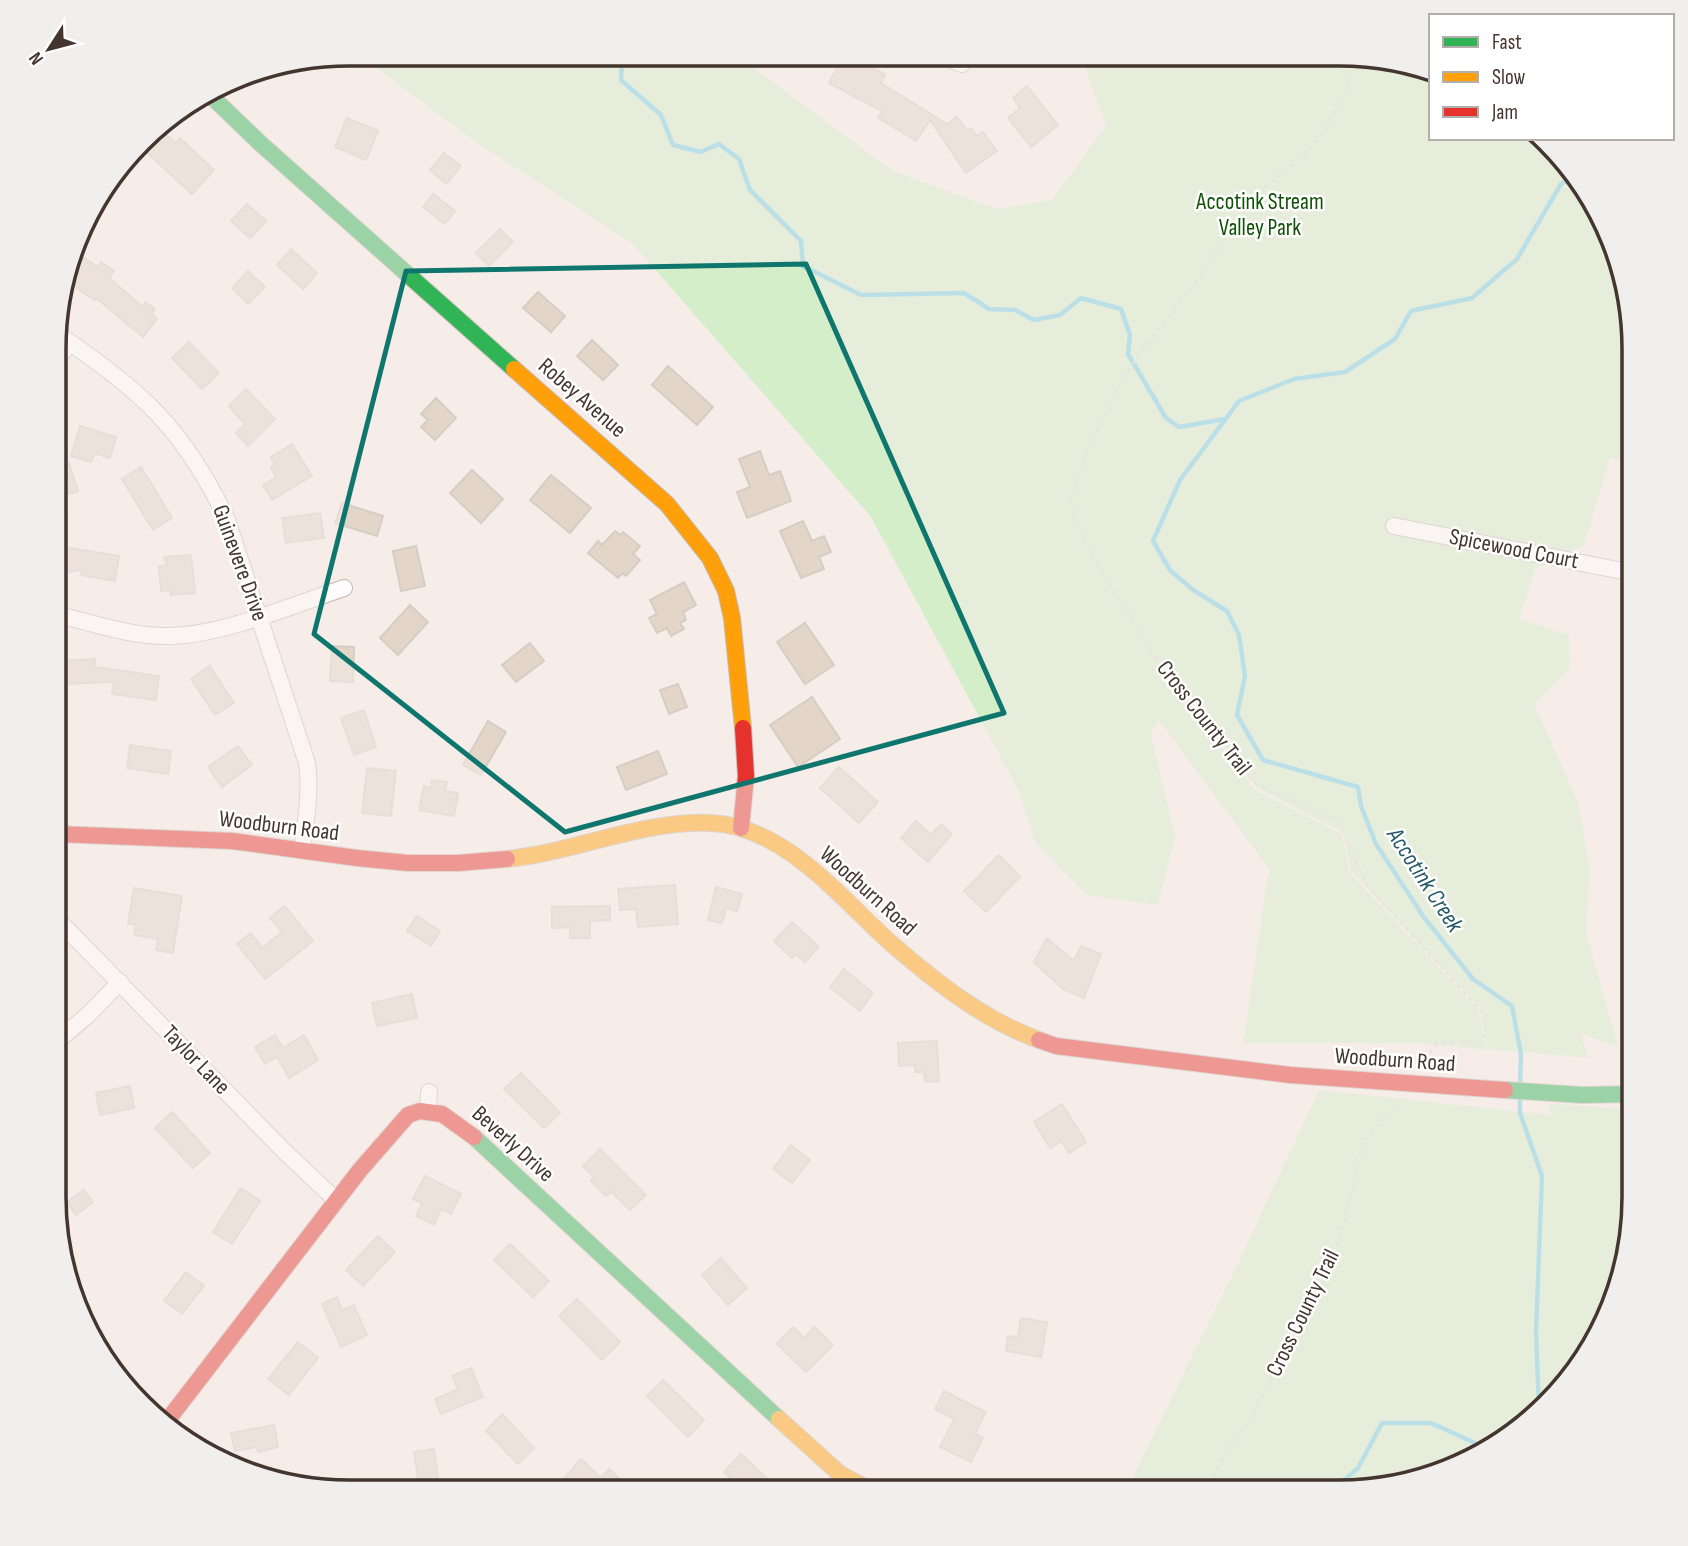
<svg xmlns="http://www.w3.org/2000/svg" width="1688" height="1546" viewBox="0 0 1688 1546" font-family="'Sofia Sans Condensed',sans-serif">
	<rect width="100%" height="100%" fill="#f6ede9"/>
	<path fill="#d4eeca" d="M 358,54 L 736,55 L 893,171 L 996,209 L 1052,200 L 1106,126 L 1081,55 L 1359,55 L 1431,74 L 1431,138 L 1539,138 L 1561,155 L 1611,236 L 1633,329 L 1633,462 L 1610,458 L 1584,545 L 1535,569 L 1519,619 L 1569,635 L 1570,668 L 1534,704 L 1578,802 L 1590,868 L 1586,932 L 1618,1047 L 1580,1033 L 1589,1058 L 1488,1049 L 1480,1008 L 1350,870 L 1344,833 L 1257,788 L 1195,712 L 1255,790 L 1342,834 L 1349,872 L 1479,1010 L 1487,1050 L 1417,1043 L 1243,1043 L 1269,869 L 1159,720 L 1151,734 L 1175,837 L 1158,905 L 1087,895 L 1036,843 L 1018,789 L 871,517 L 632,243 L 476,142 Z
		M 1319,1090 L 1551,1115 L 1549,1104 L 1634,1109 L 1634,1197 L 1604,1327 L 1533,1419 L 1451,1469 L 1358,1491 L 1126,1491 L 1240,1259 Z"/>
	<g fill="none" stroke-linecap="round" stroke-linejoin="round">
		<path stroke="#74cee5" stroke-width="4.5" d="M 607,54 L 622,62 L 621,80 L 661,115 L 673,145 L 701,152 L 719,144 L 739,159 L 750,190 L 801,241 L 803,266 L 861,295 L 964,293 L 989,309 L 1015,310 L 1034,320 L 1060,315 L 1081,298 L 1121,309 L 1130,335 L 1128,354 L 1166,418 L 1179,427 L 1225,419
			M 1520,1085 L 1521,1054 L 1512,1006 L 1473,979 L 1423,916 L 1376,844 L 1361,806 L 1358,787 L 1263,760 L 1237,715 L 1245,676 L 1239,635 L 1227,611 L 1193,590 L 1170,570 L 1153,541 L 1180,480 L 1239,401 L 1294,379 L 1345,372 L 1395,339 L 1411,311 L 1472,298 L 1517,259 L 1561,184 L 1574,177
			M 1520,1097 L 1520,1113 L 1542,1176 L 1536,1331 L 1539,1411
			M 1332,1491 L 1358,1468 L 1382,1423 L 1431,1423 L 1486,1448"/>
	</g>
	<path fill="#e3d5c8" stroke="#d6cdc5" stroke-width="2" d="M 844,55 L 885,74 L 881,83 L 947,124 L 957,117 L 967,131 L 971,128 L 977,136 L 983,132 L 997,151 L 966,173 L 930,120 L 916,141 L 878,118 L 882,111 L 829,83 Z
		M 1027,86 L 1058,125 L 1031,147 L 1008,118 L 1020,108 L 1013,98 Z
		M 347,118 L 378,131 L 366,160 L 335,147 Z
		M 161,130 L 176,143 L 180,138 L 214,170 L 192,194 L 143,149 Z
		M 444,153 L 461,166 L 446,184 L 430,170 Z
		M 433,194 L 455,211 L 445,224 L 423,207 Z
		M 247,204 L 266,221 L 250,238 L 231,221 Z
		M 500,229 L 513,242 L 489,266 L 476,253 Z
		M 291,249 L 317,273 L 303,289 L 277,265 Z
		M 83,257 L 98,267 L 101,262 L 114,271 L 109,278 L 142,306 L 146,302 L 155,309 L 151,314 L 157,319 L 143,337 L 96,298 L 95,300 L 64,280 L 71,262 L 77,266 Z
		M 248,271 L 265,287 L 248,304 L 232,288 Z
		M 538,292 L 565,316 L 551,332 L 523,308 Z
		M 592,340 L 618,365 L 603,380 L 577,356 Z
		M 189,342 L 219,373 L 202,389 L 172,358 Z
		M 668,366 L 713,407 L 697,425 L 652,385 Z
		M 246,389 L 275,419 L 248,446 L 236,433 L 245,424 L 229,406 Z
		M 436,398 L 456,418 L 435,440 L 421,427 L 428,420 L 421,414 Z
		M 80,426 L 116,437 L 110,458 L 94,453 L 91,462 L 71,456 Z
		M 292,444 L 312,476 L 272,500 L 263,485 L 276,477 L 271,468 L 275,464 L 271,457 Z
		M 760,451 L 769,475 L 780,471 L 791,501 L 747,518 L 737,492 L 750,487 L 739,459 Z
		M 69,463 L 78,491 L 59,497 L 59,466 Z
		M 141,467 L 172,518 L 153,530 L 122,479 Z
		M 472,470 L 503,499 L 481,523 L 450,493 Z
		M 551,475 L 591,508 L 570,533 L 530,500 Z
		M 342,503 L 383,516 L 377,536 L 335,523 Z
		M 320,513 L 324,538 L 286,543 L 282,518 Z
		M 803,521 L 812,541 L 824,536 L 831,552 L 819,557 L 824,569 L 801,578 L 780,531 Z
		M 615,531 L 620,535 L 623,532 L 640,546 L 633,554 L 640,560 L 626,576 L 623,573 L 618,578 L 588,553 L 598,541 L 602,545 Z
		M 58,546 L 119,556 L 115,581 L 81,575 L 82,570 L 58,573 Z
		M 416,546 L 425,586 L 401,591 L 393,551 Z
		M 191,555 L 195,593 L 171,595 L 171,590 L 161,591 L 159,566 L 167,565 L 164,557 Z
		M 684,582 L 696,605 L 683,612 L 686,620 L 680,623 L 684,629 L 671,636 L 667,628 L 657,633 L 649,618 L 657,614 L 650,600 Z
		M 410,605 L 428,622 L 398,655 L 380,638 Z
		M 805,623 L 834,665 L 805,684 L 777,642 Z
		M 530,643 L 544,661 L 516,682 L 502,665 Z
		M 332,646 L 354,647 L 353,682 L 330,681 Z
		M 95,659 L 95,667 L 159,676 L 156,700 L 112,694 L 114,682 L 58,684 L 58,661 Z
		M 210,666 L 234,703 L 215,715 L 191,679 Z
		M 678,684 L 687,707 L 669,714 L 660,690 Z
		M 812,697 L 840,739 L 798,767 L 770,725 Z
		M 364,710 L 376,747 L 354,755 L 341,718 Z
		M 488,721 L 506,732 L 481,775 L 463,765 Z
		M 130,745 L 171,751 L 168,774 L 127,768 Z
		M 238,746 L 252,765 L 222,787 L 208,767 Z
		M 658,751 L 667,774 L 626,790 L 617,767 Z
		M 839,767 L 878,802 L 859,823 L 820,788 Z
		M 367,768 L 396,771 L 391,816 L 362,813 Z
		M 432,780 L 447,782 L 445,791 L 458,793 L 454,816 L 419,810 L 424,786 L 431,788 Z
		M 916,821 L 931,835 L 941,824 L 952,834 L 928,862 L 901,838 Z
		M 999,855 L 1020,877 L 986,912 L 964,891 Z
		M 675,885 L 678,924 L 638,927 L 636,909 L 620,910 L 618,889 Z
		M 716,887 L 742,894 L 737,911 L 726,908 L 722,923 L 708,920 Z
		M 134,888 L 182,896 L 173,953 L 156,950 L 158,939 L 134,935 L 136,925 L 128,924 Z
		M 285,906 L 313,941 L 265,979 L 237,944 L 251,933 L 262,948 L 282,932 L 270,918 Z
		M 610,906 L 610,920 L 590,921 L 590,938 L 570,938 L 570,927 L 552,928 L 552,907 Z
		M 417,916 L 440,931 L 431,946 L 407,931 Z
		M 792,922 L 819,947 L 805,962 L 796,954 L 792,958 L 774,941 Z
		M 1047,938 L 1074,961 L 1081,946 L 1101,954 L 1084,998 L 1063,989 L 1034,962 Z
		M 844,969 L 873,993 L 860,1011 L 830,987 Z
		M 412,994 L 417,1018 L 377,1026 L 372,1003 Z
		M 275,1035 L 283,1048 L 304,1035 L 318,1060 L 289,1078 L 277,1057 L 265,1064 L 255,1047 Z
		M 937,1041 L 939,1081 L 925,1082 L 924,1072 L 915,1072 L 915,1065 L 899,1066 L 898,1043 Z
		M 521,1073 L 560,1113 L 544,1128 L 504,1089 Z
		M 130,1086 L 134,1108 L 100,1115 L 96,1093 Z
		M 1062,1104 L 1086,1142 L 1069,1153 L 1061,1141 L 1050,1148 L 1034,1122 Z
		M 172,1112 L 210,1153 L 193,1168 L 155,1128 Z
		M 791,1145 L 810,1160 L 792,1183 L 773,1169 Z
		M 600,1149 L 646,1195 L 630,1210 L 611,1191 L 606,1196 L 591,1181 L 594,1177 L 583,1166 Z
		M 425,1176 L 461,1194 L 451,1214 L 441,1209 L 434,1225 L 416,1216 L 422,1203 L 413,1199 Z
		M 241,1188 L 260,1201 L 232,1244 L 213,1232 Z
		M 84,1190 L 93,1202 L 76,1215 L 67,1202 Z
		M 378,1236 L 395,1252 L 363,1286 L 346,1270 Z
		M 510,1244 L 549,1281 L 533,1297 L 494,1260 Z
		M 721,1258 L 747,1288 L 728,1305 L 702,1275 Z
		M 186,1272 L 204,1286 L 182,1314 L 164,1301 Z
		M 337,1297 L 342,1310 L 354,1305 L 367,1335 L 341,1347 L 322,1304 Z
		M 577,1299 L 620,1342 L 602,1360 L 559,1316 Z
		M 1021,1318 L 1047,1322 L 1041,1357 L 1006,1351 L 1008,1336 L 1018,1337 Z
		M 793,1327 L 804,1338 L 814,1327 L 833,1345 L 806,1372 L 777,1344 Z
		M 298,1342 L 318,1358 L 289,1395 L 268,1379 Z
		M 471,1368 L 483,1397 L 441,1414 L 435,1399 L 458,1389 L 452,1376 Z
		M 663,1380 L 704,1420 L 688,1437 L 647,1396 Z
		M 944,1391 L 986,1412 L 975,1434 L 983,1438 L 971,1462 L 940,1447 L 954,1419 L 935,1409 Z
		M 502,1414 L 534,1448 L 518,1464 L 486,1431 Z
		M 274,1425 L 278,1447 L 258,1452 L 257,1447 L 235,1451 L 231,1433 Z
		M 434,1449 L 440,1491 L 420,1492 L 414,1452 Z
		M 741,1454 L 780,1491 L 745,1492 L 724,1472 Z
		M 581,1459 L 601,1478 L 609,1469 L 622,1481 L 614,1490 L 616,1492 L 552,1492 Z"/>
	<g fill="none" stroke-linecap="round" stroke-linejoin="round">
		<g stroke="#c3b9b4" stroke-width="18">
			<path id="street" d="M 938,55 L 962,64
				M 60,336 C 141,390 185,430 227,520 L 307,763 C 311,793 306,820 302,850
				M 59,357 L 70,342
				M 1394,526 L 1633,573
				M 58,615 C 94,623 132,637 168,636 C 220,636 293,605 344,588
				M 56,918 L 285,1152 L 337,1201
				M 56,1042 L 88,1015 L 120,982
				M 428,1109 L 429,1092"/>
		</g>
		<g stroke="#c3b9b4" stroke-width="18">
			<path id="fast" d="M 210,95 L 261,144 L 514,369
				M 1505,1090 L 1582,1095 L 1634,1094
				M 474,1137 L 779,1419"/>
		</g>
		<g stroke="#c3b9b4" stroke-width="18">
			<path id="slow" d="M 514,369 L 667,504 L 710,558 L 726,591 L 732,618 L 743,728
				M 507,859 C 576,852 641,820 711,823 C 785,826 841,899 893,945 C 937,983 984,1020 1039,1040
				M 779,1419 L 840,1474 L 872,1491"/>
		</g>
		<g stroke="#c3b9b4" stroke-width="18">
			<path id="jam" d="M 741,828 L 746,776 L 743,728
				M 57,834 L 232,841 L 357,858 L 408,863 L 458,863 L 507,859
				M 1039,1040 L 1056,1046 L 1290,1075 L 1505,1090
				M 167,1421 L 360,1170 L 408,1115 L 420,1111 L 442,1114 L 474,1137"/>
		</g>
		<path stroke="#d8d5d4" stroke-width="2.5" stroke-dasharray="3.5 5" stroke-linecap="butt" d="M 1354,55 L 1347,85 L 1325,130 L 1305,155 L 1254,196 L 1205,270 L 1123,377 L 1084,458 L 1071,497 L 1073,513 L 1084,542 L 1131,619 L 1152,652 L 1246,774 L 1253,781 L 1266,790 L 1315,807 L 1336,819 L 1367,886 L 1483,1013 L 1486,1033 L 1484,1037 L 1477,1041 L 1437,1044 L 1428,1056 L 1425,1066
			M 1203,1491 L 1258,1405 L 1292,1332 L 1307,1313 L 1320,1289 L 1343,1229 L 1359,1157 L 1365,1139 L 1401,1100"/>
		<use href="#street" stroke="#fefcfc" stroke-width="16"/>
		<use href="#fast" stroke="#30b455" stroke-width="16"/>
		<use href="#slow" stroke="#ff9f0a" stroke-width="16"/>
		<use href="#jam" stroke="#e5322d" stroke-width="16"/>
	</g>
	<path d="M0 0H1688V1546H0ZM 806,264 L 1004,713 L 565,832 L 314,634 L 406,271 Z" fill="#f6ede9" fill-opacity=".55" fill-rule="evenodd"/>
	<path fill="none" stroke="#0f766e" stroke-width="5" stroke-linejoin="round" d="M 806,264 L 1004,713 L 565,832 L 314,634 L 406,271 Z"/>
	<g text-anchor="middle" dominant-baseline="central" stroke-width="5" stroke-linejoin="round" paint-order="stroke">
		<g font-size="23" fill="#105105" stroke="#fff">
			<text x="1260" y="202">Accotink Stream<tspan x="1260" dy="26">Valley Park</tspan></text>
		</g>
		<g font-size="23" fill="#44352e" stroke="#fff">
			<text transform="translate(582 398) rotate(41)">Robey Avenue</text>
			<text transform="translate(1514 549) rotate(11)">Spicewood Court</text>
			<text transform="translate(240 563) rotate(70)">Guinevere Drive</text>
			<text transform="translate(1204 718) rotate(52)">Cross County Trail</text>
			<text transform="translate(279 826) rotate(7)">Woodburn Road</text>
			<text transform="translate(868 891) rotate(42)">Woodburn Road</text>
			<text transform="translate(196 1060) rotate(46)">Taylor Lane</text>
			<text transform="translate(1395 1060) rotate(4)">Woodburn Road</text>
			<text transform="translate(513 1144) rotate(42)">Beverly Drive</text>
			<text transform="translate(1303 1313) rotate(-64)">Cross County Trail</text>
		</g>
		<g font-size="24" font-style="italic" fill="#255968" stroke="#fff">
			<text transform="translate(1425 880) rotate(57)">Accotink Creek</text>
		</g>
	</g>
	<path d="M0 0H1688V1546H0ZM349 66H1339A283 283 0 0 1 1622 349V1197A283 283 0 0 1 1339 1480H349A283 283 0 0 1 66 1197V349A283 283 0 0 1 349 66Z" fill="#f0efee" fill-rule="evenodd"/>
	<path fill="none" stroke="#44352e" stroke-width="3.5" d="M349 66H1339A283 283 0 0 1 1622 349V1197A283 283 0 0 1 1339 1480H349A283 283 0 0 1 66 1197V349A283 283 0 0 1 349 66Z"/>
	<rect x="1429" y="14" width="245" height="126" fill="#ffffff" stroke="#b4aeab" stroke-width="2"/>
	<rect x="1443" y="37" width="35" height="10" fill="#30b455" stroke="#b4aeab" stroke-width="2"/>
	<text x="1492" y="49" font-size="21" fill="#44352e">Fast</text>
	<rect x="1443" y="72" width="35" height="10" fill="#ff9f0a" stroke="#b4aeab" stroke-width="2"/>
	<text x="1492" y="84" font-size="21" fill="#44352e">Slow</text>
	<rect x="1443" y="107" width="35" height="10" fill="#e5322d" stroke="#b4aeab" stroke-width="2"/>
	<text x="1492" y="119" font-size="21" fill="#44352e">Jam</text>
	<g transform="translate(49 49) rotate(234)" stroke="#ffffff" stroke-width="5" paint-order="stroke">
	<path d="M0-5L12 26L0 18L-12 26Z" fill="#44352e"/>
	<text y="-10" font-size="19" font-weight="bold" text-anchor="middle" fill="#44352e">N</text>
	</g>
</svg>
